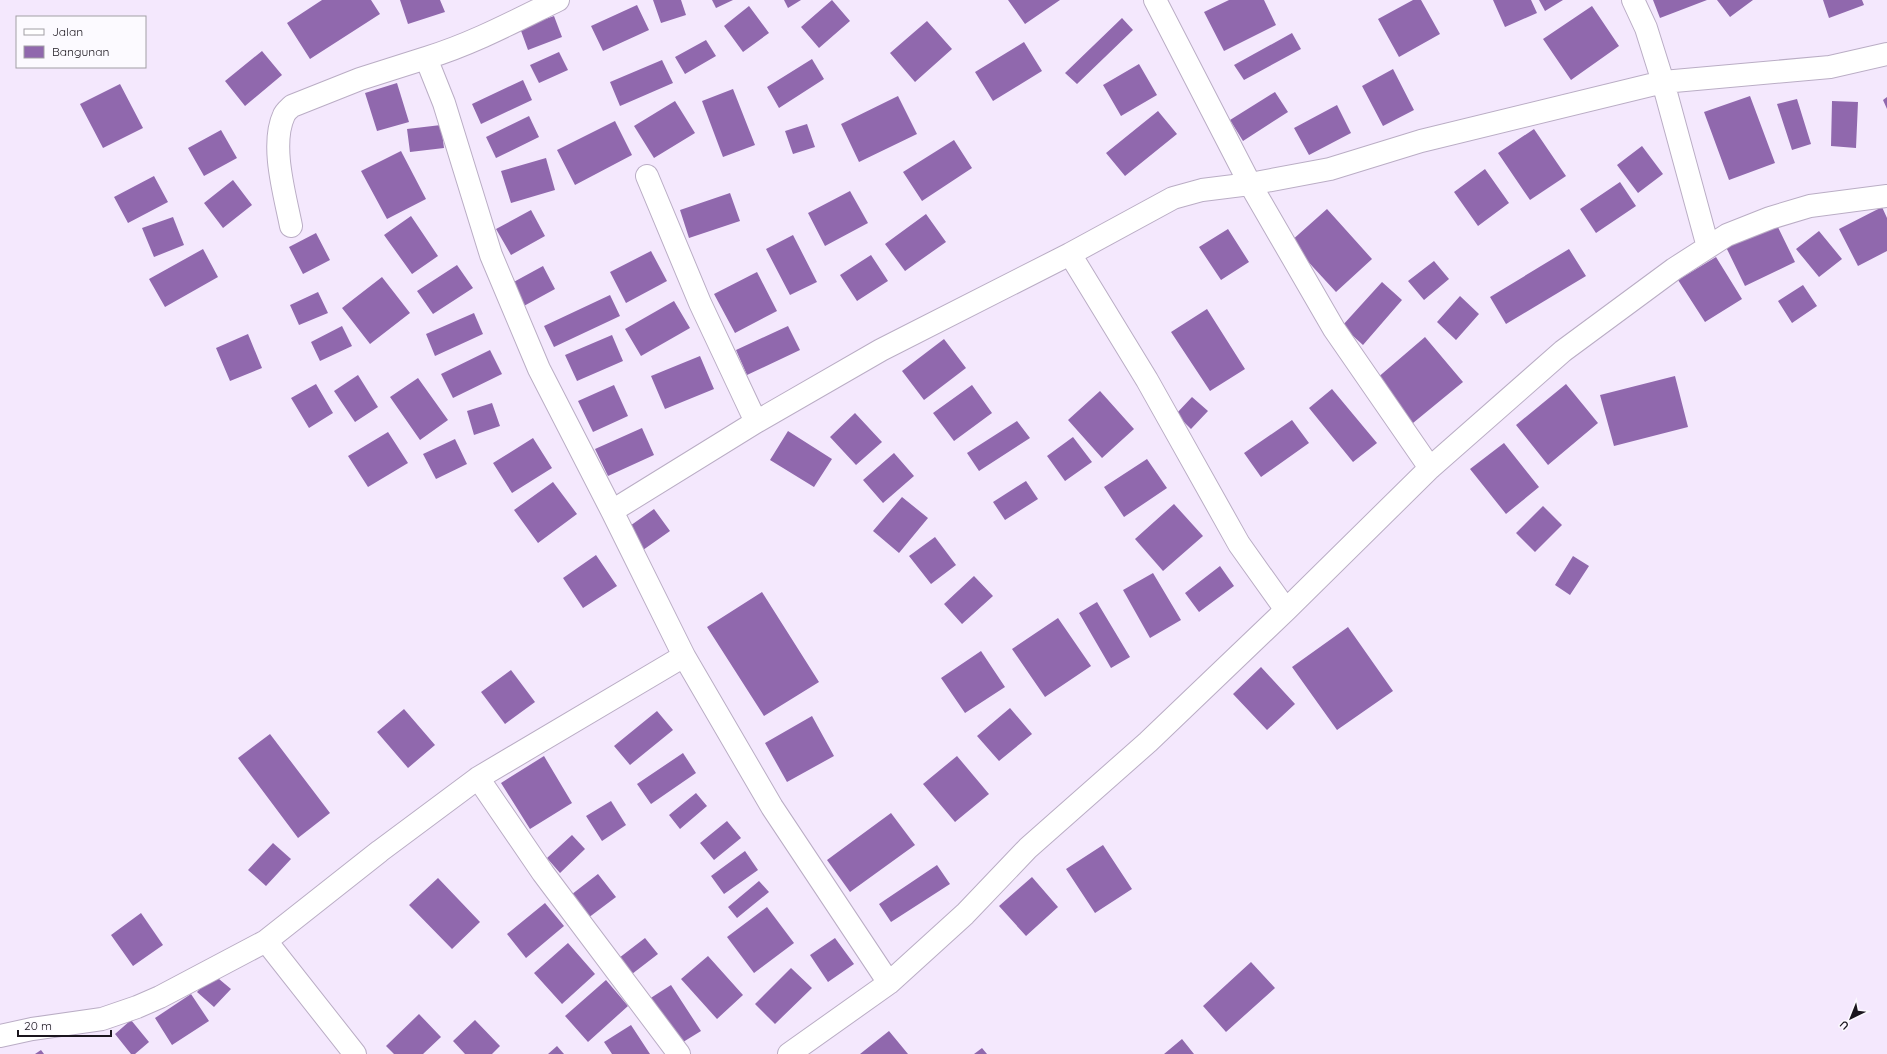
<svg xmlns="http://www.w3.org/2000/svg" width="1887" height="1054" viewBox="0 0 1887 1054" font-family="Quicksand,sans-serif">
	<rect width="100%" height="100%" fill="#f4e8fd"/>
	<path fill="#9068ad" d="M 322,0 L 371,0 L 380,14 L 310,59 L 287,23 Z
		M 400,0 L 440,0 L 445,12 L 408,24 Z
		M 653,0 L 681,0 L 686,15 L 661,23 Z
		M 712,0 L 733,0 L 716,8 Z
		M 784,0 L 801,0 L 788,8 Z
		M 832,0 L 850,21 L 819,48 L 801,27 Z
		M 1008,0 L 1060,0 L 1025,24 Z
		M 1229,0 L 1264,0 L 1276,25 L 1224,51 L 1204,12 Z
		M 1413,0 L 1421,0 L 1440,34 L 1399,57 L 1378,19 Z
		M 1493,0 L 1531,0 L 1537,13 L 1505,27 Z
		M 1539,0 L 1563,0 L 1545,11 Z
		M 1653,0 L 1707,0 L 1660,18 Z
		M 1717,0 L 1753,0 L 1730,17 Z
		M 1823,0 L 1862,0 L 1864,5 L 1829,18 Z
		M 637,5 L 649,30 L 603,51 L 591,26 Z
		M 749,6 L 769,33 L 743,52 L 724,26 Z
		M 1592,6 L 1619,46 L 1571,80 L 1543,39 Z
		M 554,16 L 562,37 L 528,50 L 520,28 Z
		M 1122,18 L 1133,30 L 1077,84 L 1065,73 Z
		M 927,21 L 952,49 L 915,82 L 890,53 Z
		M 1292,33 L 1301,49 L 1244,80 L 1234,65 Z
		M 706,40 L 716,56 L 685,74 L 675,57 Z
		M 1024,42 L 1042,71 L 993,101 L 975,72 Z
		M 262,51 L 282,75 L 245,106 L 225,81 Z
		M 559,52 L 568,70 L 539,83 L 530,65 Z
		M 812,59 L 824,79 L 779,108 L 767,87 Z
		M 662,60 L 673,83 L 620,106 L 610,82 Z
		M 1139,64 L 1157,95 L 1121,116 L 1103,85 Z
		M 1393,69 L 1414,110 L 1383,126 L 1362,86 Z
		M 523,80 L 532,100 L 481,124 L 472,104 Z
		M 397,83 L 409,122 L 377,131 L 365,93 Z
		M 120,84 L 143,128 L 103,148 L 80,104 Z
		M 733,89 L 755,145 L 723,157 L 702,101 Z
		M 1275,92 L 1288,112 L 1243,141 L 1230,120 Z
		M 898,96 L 917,134 L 859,162 L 841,124 Z
		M 1750,96 L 1775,163 L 1729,180 L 1704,112 Z
		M 1887,97 L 1887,109 L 1883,100 Z
		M 1797,99 L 1811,144 L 1792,150 L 1777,104 Z
		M 675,101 L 695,133 L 654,158 L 634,126 Z
		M 1832,101 L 1858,102 L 1856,148 L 1831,146 Z
		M 1337,105 L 1351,133 L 1309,155 L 1294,128 Z
		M 1158,111 L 1177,134 L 1125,176 L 1106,153 Z
		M 529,116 L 539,137 L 496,158 L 486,137 Z
		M 615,121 L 632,155 L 575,185 L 557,150 Z
		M 807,124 L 815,147 L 793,154 L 785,131 Z
		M 441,125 L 444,148 L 410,152 L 407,129 Z
		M 1534,129 L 1566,176 L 1530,200 L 1498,153 Z
		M 221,130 L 237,158 L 204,176 L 188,148 Z
		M 954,140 L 972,168 L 922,201 L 903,172 Z
		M 1642,146 L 1663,174 L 1638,193 L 1617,165 Z
		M 401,151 L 426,199 L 387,219 L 361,171 Z
		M 546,158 L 555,190 L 511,203 L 501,171 Z
		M 1485,169 L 1509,203 L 1478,226 L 1454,192 Z
		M 154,176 L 168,202 L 128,223 L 114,197 Z
		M 233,180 L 252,205 L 223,228 L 204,203 Z
		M 1620,182 L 1636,206 L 1596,233 L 1580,209 Z
		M 850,191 L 868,223 L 825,246 L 808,213 Z
		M 730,193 L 740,221 L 689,238 L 680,210 Z
		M 1882,207 L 1887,218 L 1887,251 L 1858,266 L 1839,229 Z
		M 1327,209 L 1372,259 L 1336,292 L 1290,242 Z
		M 531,210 L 545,236 L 511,255 L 496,229 Z
		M 926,214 L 946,242 L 905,271 L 885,244 Z
		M 411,216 L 438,256 L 412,274 L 384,235 Z
		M 173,217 L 184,245 L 154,257 L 142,228 Z
		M 1775,221 L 1795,262 L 1745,286 L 1725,245 Z
		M 1228,229 L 1249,262 L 1221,280 L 1199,247 Z
		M 1819,231 L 1842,259 L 1819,277 L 1796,249 Z
		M 316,233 L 330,260 L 303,274 L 289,247 Z
		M 793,235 L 817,282 L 790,295 L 766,249 Z
		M 203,249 L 218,277 L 165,307 L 149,279 Z
		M 1569,249 L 1586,276 L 1506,324 L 1490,297 Z
		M 651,251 L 667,281 L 626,303 L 610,272 Z
		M 871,255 L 888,281 L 857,301 L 840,275 Z
		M 1716,257 L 1742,299 L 1705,322 L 1678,280 Z
		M 1434,261 L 1449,279 L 1424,300 L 1408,281 Z
		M 457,265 L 473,288 L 433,314 L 417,291 Z
		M 543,266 L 555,289 L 522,307 L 510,284 Z
		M 757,272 L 777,311 L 735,333 L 714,294 Z
		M 382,277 L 410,313 L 370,344 L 342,308 Z
		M 1382,282 L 1402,300 L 1363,345 L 1342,326 Z
		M 1803,285 L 1817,306 L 1792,323 L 1778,301 Z
		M 318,292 L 328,313 L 299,325 L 290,305 Z
		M 610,295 L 620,316 L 554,347 L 544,326 Z
		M 1460,296 L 1479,314 L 1456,340 L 1437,322 Z
		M 674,301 L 690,328 L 641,356 L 625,329 Z
		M 1207,309 L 1245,369 L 1210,391 L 1171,332 Z
		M 474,313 L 483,334 L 435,356 L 426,334 Z
		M 342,326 L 352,346 L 320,361 L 311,342 Z
		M 788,326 L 800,350 L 747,375 L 736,350 Z
		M 248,334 L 262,368 L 230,381 L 216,348 Z
		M 612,335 L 623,361 L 577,381 L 565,355 Z
		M 1425,337 L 1463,382 L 1413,423 L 1376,379 Z
		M 944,339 L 966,368 L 924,400 L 902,371 Z
		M 490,350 L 502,374 L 453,398 L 441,374 Z
		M 700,356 L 714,389 L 665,409 L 651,376 Z
		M 358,375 L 378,407 L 355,422 L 334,391 Z
		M 1675,376 L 1688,427 L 1614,446 L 1600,395 Z
		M 418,378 L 448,420 L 420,440 L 390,397 Z
		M 316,384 L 333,413 L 309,428 L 291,398 Z
		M 1566,384 L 1598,423 L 1548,465 L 1516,425 Z
		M 614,385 L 628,416 L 593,432 L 578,401 Z
		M 972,385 L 992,413 L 954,441 L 933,413 Z
		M 1332,389 L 1377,443 L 1353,462 L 1309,408 Z
		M 1100,391 L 1134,429 L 1102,458 L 1068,420 Z
		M 1192,397 L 1208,411 L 1191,429 L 1176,414 Z
		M 492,403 L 500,426 L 474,435 L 467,411 Z
		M 855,413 L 882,442 L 856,465 L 830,437 Z
		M 1292,420 L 1309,443 L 1261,477 L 1244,453 Z
		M 1017,421 L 1030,438 L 979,471 L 967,453 Z
		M 642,428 L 654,455 L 608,476 L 595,449 Z
		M 788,431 L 832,459 L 814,487 L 770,460 Z
		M 388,432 L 408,463 L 368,487 L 348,456 Z
		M 1073,437 L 1092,462 L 1065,481 L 1047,456 Z
		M 533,438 L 552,468 L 512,493 L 493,463 Z
		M 455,439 L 467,464 L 436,479 L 423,454 Z
		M 1504,443 L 1539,487 L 1506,514 L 1470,469 Z
		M 894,453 L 914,476 L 883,503 L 863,480 Z
		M 1147,459 L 1167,488 L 1124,517 L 1104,487 Z
		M 1026,481 L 1038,499 L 1005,520 L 993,502 Z
		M 553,482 L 577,514 L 538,543 L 514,510 Z
		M 902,497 L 928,518 L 899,553 L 873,531 Z
		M 1174,504 L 1203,536 L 1163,571 L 1135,539 Z
		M 1543,506 L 1562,525 L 1535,552 L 1516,533 Z
		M 654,509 L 670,531 L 643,550 L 627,528 Z
		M 935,537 L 956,565 L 931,584 L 909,556 Z
		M 596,555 L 617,586 L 583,608 L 563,578 Z
		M 1573,556 L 1589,566 L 1570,595 L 1555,585 Z
		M 1220,566 L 1234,586 L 1199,612 L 1185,593 Z
		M 1153,573 L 1181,620 L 1150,638 L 1123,590 Z
		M 974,576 L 993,596 L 962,624 L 944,604 Z
		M 762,592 L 819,682 L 764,716 L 707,627 Z
		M 1097,602 L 1130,657 L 1111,668 L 1079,613 Z
		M 1058,618 L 1091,666 L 1045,697 L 1012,649 Z
		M 1348,627 L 1393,691 L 1337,730 L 1292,667 Z
		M 981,651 L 1005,687 L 965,713 L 941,678 Z
		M 1261,667 L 1295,704 L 1267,730 L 1233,694 Z
		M 511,670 L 535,702 L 505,724 L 481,692 Z
		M 1010,708 L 1032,734 L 999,761 L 977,736 Z
		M 404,709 L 435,745 L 408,768 L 377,732 Z
		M 657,711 L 673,730 L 630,765 L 614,746 Z
		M 812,716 L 834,756 L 787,782 L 765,743 Z
		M 270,734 L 330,813 L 298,838 L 238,758 Z
		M 683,753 L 696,773 L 651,804 L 637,784 Z
		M 544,756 L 572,803 L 530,829 L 501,783 Z
		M 957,756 L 989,794 L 955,822 L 923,784 Z
		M 696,793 L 707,806 L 680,829 L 669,815 Z
		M 611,801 L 626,825 L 602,841 L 586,816 Z
		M 891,813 L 915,845 L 850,892 L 827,860 Z
		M 727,821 L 741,838 L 714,860 L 700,843 Z
		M 572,835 L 585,849 L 560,873 L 547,858 Z
		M 273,843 L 291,859 L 266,886 L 248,870 Z
		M 1103,845 L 1132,889 L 1095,913 L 1066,869 Z
		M 745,851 L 758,870 L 724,894 L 711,876 Z
		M 937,865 L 950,884 L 891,922 L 879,904 Z
		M 598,874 L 616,897 L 584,921 L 567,898 Z
		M 1032,877 L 1058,907 L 1026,936 L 999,906 Z
		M 438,878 L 480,922 L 452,949 L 409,905 Z
		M 759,881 L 769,892 L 737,918 L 728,907 Z
		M 545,903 L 564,926 L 526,958 L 507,934 Z
		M 767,907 L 794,943 L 754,973 L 727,937 Z
		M 141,913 L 163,945 L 133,966 L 111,935 Z
		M 645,938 L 658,954 L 632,974 L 619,958 Z
		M 835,938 L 854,964 L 828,982 L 810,955 Z
		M 568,943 L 595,974 L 562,1004 L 534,973 Z
		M 708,956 L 743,995 L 717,1019 L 681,979 Z
		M 1251,962 L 1275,988 L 1226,1032 L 1203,1006 Z
		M 791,968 L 812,988 L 775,1024 L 755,1004 Z
		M 213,974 L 231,989 L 214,1007 L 197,992 Z
		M 606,980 L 628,1006 L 588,1042 L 565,1016 Z
		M 671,985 L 701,1031 L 675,1047 L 646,1001 Z
		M 191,994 L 209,1021 L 172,1045 L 155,1018 Z
		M 419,1014 L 441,1037 L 423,1054 L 394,1054 L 386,1046 Z
		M 131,1020 L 149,1042 L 135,1054 L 131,1054 L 115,1034 Z
		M 475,1020 L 500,1046 L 492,1054 L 465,1054 L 453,1041 Z
		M 631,1025 L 650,1054 L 612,1054 L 604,1042 Z
		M 889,1031 L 908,1054 L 860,1054 Z
		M 1182,1039 L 1194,1054 L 1164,1054 Z
		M 557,1046 L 564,1054 L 548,1054 Z
		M 982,1048 L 987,1054 L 974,1054 Z
		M 41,1050 L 44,1054 L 35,1054 Z"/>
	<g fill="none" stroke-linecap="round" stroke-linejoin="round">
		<g stroke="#baadc5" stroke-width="24">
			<path id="street" d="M 1155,0 L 1250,184 L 1334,329 L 1430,468
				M 1633,0 L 1646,28 L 1663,82 L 1708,247
				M 426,58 C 472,44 515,21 558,0
				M 647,176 L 700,303 L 756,422
				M 291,226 C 285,195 270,145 284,115 C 285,112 289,109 292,106 L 360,79 L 426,58 L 444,103 L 491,255 L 539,369 L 612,511 L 684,656
				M 1070,254 L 1147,380 L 1239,544 L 1286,610
				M 612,511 L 756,422 L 881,350 L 1070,254 L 1173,198 L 1202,190 L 1250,184 L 1330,169 L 1421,141 L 1663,82 L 1830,67 L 1887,54
				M 478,778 L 543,873 L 679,1054
				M 266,941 L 355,1054
				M 0,1036 L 32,1029 L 102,1019 L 137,1007 L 160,997 L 266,941 L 380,851 L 478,778 L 684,656 L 772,807 L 889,983
				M 789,1054 L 889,983 L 965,914 L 1028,848 L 1148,742 L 1286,610 L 1430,468 L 1563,351 L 1674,269 L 1727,235 L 1770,218 L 1810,206 L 1887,196"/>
		</g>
		<use href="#street" stroke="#fff" stroke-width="22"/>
	</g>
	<rect x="16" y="16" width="130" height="52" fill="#fcfaff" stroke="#a29fa5"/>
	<rect x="24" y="29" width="20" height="6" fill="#ffffff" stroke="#a29fa5"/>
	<text x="52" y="36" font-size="12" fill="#1b161e">Jalan</text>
	<rect x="24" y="46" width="20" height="12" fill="#9068ad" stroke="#a29fa5"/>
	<text x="52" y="56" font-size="12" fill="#1b161e">Bangunan</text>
	<g transform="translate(1851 1018) rotate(223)" stroke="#fcfaff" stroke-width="3" paint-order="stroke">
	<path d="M0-3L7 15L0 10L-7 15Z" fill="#1b161e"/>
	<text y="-6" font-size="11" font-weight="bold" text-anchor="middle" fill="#1b161e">U</text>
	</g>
	<path d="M18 1030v6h93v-6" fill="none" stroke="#1b161e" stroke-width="2"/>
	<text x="24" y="1030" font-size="12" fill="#1b161e" stroke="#fcfaff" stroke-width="3" paint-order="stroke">20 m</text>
</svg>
